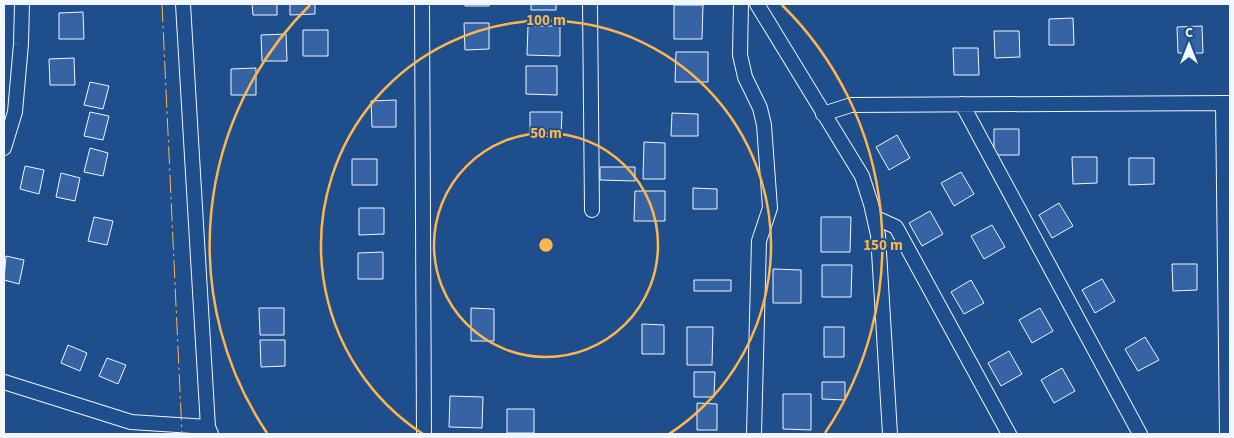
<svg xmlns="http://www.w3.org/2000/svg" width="1234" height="438" viewBox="0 0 1234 438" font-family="'Source Sans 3',sans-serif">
	<rect width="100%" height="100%" fill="#1f4e8c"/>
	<path fill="#3563a3" stroke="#f2f6ff" d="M 252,4 L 277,4 L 277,15 L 253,15 Z
		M 290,4 L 315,4 L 315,14 L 290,15 Z
		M 465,4 L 489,4 L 489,6 L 465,6 Z
		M 531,4 L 556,4 L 556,10 L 531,10 Z
		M 674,5 L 703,5 L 702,39 L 674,39 Z
		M 83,12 L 84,39 L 59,39 L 59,13 Z
		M 1073,18 L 1074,45 L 1049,45 L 1049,19 Z
		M 464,23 L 489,23 L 489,49 L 465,50 Z
		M 528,26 L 560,26 L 560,56 L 527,55 Z
		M 1202,26 L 1203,53 L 1178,53 L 1177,27 Z
		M 303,30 L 328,30 L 328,56 L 303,56 Z
		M 994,31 L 1019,31 L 1020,57 L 995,58 Z
		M 286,34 L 287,61 L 262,61 L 261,35 Z
		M 953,48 L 978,48 L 979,75 L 954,75 Z
		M 676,52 L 708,52 L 708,82 L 675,82 Z
		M 74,58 L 75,85 L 50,85 L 49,59 Z
		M 526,66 L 557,66 L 557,95 L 526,94 Z
		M 256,68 L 256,95 L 231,95 L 231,69 Z
		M 90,82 L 109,86 L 103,109 L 84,105 Z
		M 396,100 L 396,127 L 372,127 L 371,101 Z
		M 90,112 L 109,116 L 103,140 L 84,136 Z
		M 530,112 L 562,112 L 561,137 L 530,136 Z
		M 672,113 L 698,114 L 698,136 L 671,136 Z
		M 994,129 L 1019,129 L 1019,155 L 994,155 Z
		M 897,135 L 910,158 L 889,170 L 876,147 Z
		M 644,142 L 665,143 L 665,179 L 643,179 Z
		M 90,148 L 108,153 L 103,176 L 84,172 Z
		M 1072,157 L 1097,157 L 1097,183 L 1073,184 Z
		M 1129,158 L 1154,158 L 1154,184 L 1129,185 Z
		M 352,159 L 377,159 L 377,185 L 352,185 Z
		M 25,166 L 44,170 L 39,194 L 20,189 Z
		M 600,167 L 635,167 L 635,181 L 600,180 Z
		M 961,172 L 974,194 L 954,206 L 941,183 Z
		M 61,173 L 80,178 L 75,201 L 56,197 Z
		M 693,188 L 717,189 L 717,209 L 693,209 Z
		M 635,191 L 665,191 L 665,221 L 634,221 Z
		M 1059,203 L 1073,226 L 1052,238 L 1039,215 Z
		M 359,208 L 384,208 L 384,234 L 359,235 Z
		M 930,211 L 943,234 L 922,246 L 909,223 Z
		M 94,217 L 113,221 L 107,245 L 88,241 Z
		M 821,217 L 851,217 L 850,252 L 821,252 Z
		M 992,225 L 1005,247 L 984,259 L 971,236 Z
		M 383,252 L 383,279 L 358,279 L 358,253 Z
		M 6,256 L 24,260 L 19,284 L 4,280 Z
		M 1172,264 L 1197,264 L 1197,290 L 1173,291 Z
		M 822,265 L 852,265 L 851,297 L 822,297 Z
		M 773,269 L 801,270 L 801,303 L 773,303 Z
		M 1102,279 L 1115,301 L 1095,313 L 1082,290 Z
		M 694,280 L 731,280 L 731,291 L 694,291 Z
		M 971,280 L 984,303 L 964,314 L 951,292 Z
		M 259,308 L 284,308 L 284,335 L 260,335 Z
		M 471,308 L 494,309 L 494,341 L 471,341 Z
		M 1040,308 L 1053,331 L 1032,343 L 1019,320 Z
		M 642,324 L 664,325 L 664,354 L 642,354 Z
		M 687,327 L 713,327 L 712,365 L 687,365 Z
		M 824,327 L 844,327 L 844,357 L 824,357 Z
		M 1145,337 L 1159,360 L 1138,371 L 1125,349 Z
		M 260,340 L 285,340 L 285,366 L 261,367 Z
		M 68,345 L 87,353 L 80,371 L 61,363 Z
		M 1009,351 L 1022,374 L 1001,386 L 988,363 Z
		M 107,358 L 126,365 L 118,384 L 99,376 Z
		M 1062,368 L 1075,391 L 1054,403 L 1041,380 Z
		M 694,372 L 715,372 L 714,397 L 694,397 Z
		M 822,382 L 845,382 L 845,400 L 822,399 Z
		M 783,394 L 811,394 L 811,430 L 783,429 Z
		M 450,396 L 483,397 L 482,428 L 449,427 Z
		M 697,403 L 717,404 L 717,430 L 697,430 Z
		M 507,409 L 534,409 L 534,433 L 507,433 Z"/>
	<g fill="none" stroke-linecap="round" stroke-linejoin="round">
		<g stroke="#f2f6ff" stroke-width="16">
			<path id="street" d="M 183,4 L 208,427 L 211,434
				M 422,4 L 424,434
				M 590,4 L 592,210
				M 741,4 L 740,55 L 745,77 L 760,108 L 764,125 L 770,208 L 759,241 L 754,434
				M 757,4 L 862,176 L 871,204 L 878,235 L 890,434
				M 1223,103 L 1227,434
				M 962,104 L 1140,434
				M 823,114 L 851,105 L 1230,103
				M 4,148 L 15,112 L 21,44 L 22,4
				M 874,217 L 896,227 L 1009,434
				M 4,382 L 131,422 L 208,427"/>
		</g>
		<use href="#street" stroke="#1f4e8c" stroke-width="14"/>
		<path stroke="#ffb74d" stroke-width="1" stroke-dasharray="18 4 2.5 4" stroke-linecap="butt" d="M 162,4 L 182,434"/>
	</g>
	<g fill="none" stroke="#ffb74d" stroke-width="2.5">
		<circle cx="546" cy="245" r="112"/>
		<path d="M423 434A225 225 0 1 1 669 434"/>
		<path d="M267 433A337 337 0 0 1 310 5M782 5A337 337 0 0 1 825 433"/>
	</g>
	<circle cx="546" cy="245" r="8" fill="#ffb74d" stroke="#1f4e8c" stroke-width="2.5"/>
	<g font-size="15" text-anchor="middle" font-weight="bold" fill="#ffb74d" stroke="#1f4e8c" stroke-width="4" stroke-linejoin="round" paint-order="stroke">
		<text x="546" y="25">100 m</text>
		<text x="546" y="138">50 m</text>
		<text x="883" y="250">150 m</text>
	</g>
	<rect width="1234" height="438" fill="none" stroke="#f2f6ff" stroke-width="10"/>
	<g transform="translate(1189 45)" stroke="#1f4e8c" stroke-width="4" paint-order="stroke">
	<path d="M0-4L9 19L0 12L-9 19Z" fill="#f2f6ff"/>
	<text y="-8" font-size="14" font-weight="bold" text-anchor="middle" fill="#f2f6ff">С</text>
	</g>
</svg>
